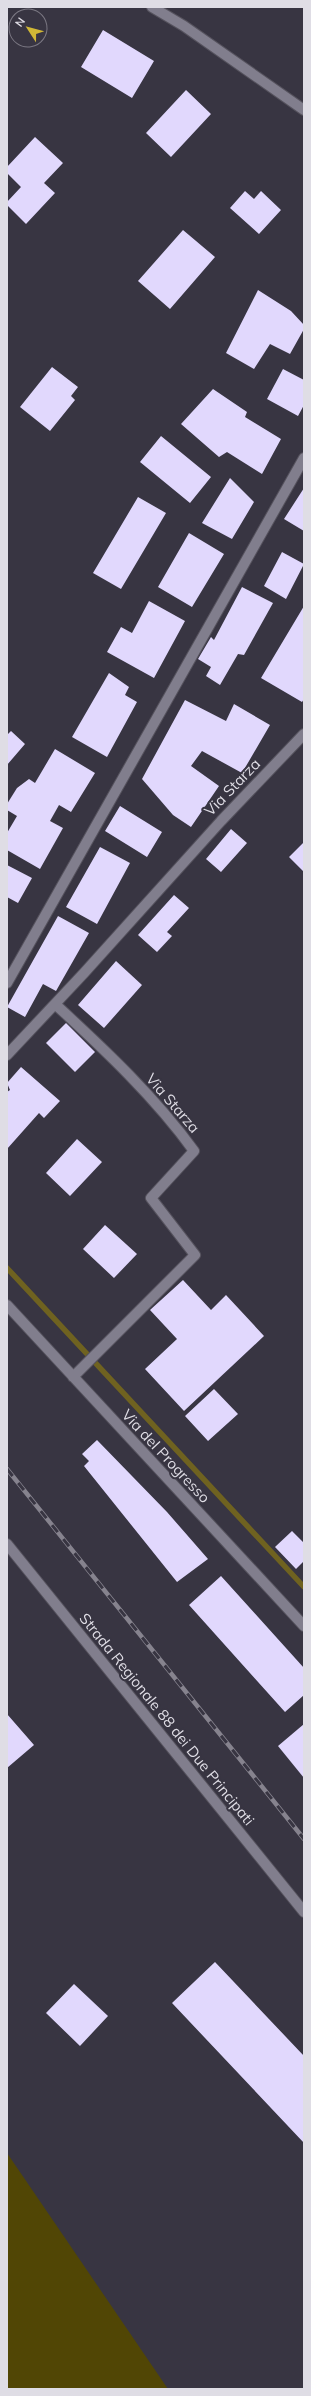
<svg xmlns="http://www.w3.org/2000/svg" width="311" height="2396" viewBox="0 0 311 2396" font-family="Mulish,sans-serif">
	<rect width="100%" height="100%" fill="#383542"/>
	<path fill="#514605" d="M 7,2153 L 168,2389 L 7,2389 Z"/>
	<g fill="none" stroke-linecap="round" stroke-linejoin="round">
		<path stroke="#6f6220" stroke-width="5.5" d="M 7,1268 L 304,1587"/>
	</g>
	<path fill="#e1d8fd" d="M 103,30 L 154,61 L 132,98 L 81,67 Z
		M 186,90 L 211,114 L 171,157 L 146,133 Z
		M 35,137 L 63,163 L 44,183 L 55,193 L 26,224 L 7,205 L 7,202 L 21,187 L 7,173 L 7,167 Z
		M 245,191 L 254,199 L 261,191 L 281,210 L 259,234 L 230,208 Z
		M 183,230 L 215,257 L 170,309 L 138,281 Z
		M 258,290 L 291,311 L 304,325 L 304,329 L 290,354 L 270,344 L 254,369 L 226,353 Z
		M 52,367 L 78,387 L 71,396 L 75,400 L 50,431 L 20,407 Z
		M 283,369 L 304,380 L 304,405 L 298,416 L 267,399 Z
		M 213,389 L 247,412 L 245,417 L 281,439 L 262,474 L 227,452 L 219,457 L 181,424 Z
		M 161,436 L 211,477 L 190,503 L 140,462 Z
		M 230,478 L 254,502 L 232,539 L 202,523 Z
		M 304,488 L 304,531 L 284,519 Z
		M 138,497 L 166,513 L 121,589 L 93,573 Z
		M 189,533 L 224,554 L 192,607 L 158,587 Z
		M 282,552 L 304,564 L 286,599 L 264,586 Z
		M 242,587 L 273,603 L 244,655 L 238,654 L 220,685 L 206,676 L 211,667 L 198,659 L 211,637 L 214,640 Z
		M 149,601 L 185,621 L 154,678 L 107,652 L 121,627 L 132,633 Z
		M 304,606 L 304,699 L 302,702 L 261,678 Z
		M 109,673 L 129,687 L 125,695 L 137,702 L 107,757 L 72,737 Z
		M 185,700 L 226,721 L 234,704 L 270,725 L 242,773 L 202,751 L 191,766 L 219,786 L 191,827 L 173,815 L 142,779 Z
		M 11,731 L 25,744 L 7,765 L 7,735 Z
		M 55,749 L 95,773 L 71,812 L 59,805 L 50,821 L 63,828 L 40,869 L 7,850 L 7,833 L 17,816 L 7,810 L 7,804 L 17,788 L 29,779 L 35,783 Z
		M 120,806 L 162,832 L 147,857 L 105,831 Z
		M 231,829 L 247,843 L 221,872 L 206,859 Z
		M 304,842 L 304,872 L 289,857 Z
		M 100,847 L 130,863 L 97,924 L 66,907 Z
		M 7,865 L 32,878 L 18,903 L 7,897 Z
		M 174,895 L 189,908 L 167,932 L 172,936 L 157,952 L 138,935 Z
		M 58,916 L 89,933 L 56,991 L 43,984 L 25,1017 L 7,1007 Z
		M 116,961 L 142,985 L 104,1028 L 78,1005 Z
		M 66,1023 L 95,1052 L 75,1072 L 46,1043 Z
		M 21,1067 L 60,1101 L 44,1118 L 39,1113 L 7,1149 L 7,1092 L 10,1090 L 7,1083 Z
		M 77,1139 L 102,1162 L 70,1196 L 46,1173 Z
		M 105,1225 L 137,1254 L 114,1278 L 83,1249 Z
		M 183,1280 L 211,1310 L 226,1295 L 264,1336 L 184,1411 L 145,1369 L 177,1339 L 150,1310 Z
		M 214,1389 L 238,1414 L 208,1441 L 185,1416 Z
		M 97,1440 L 167,1512 L 208,1559 L 177,1582 L 84,1466 L 89,1461 L 82,1454 Z
		M 292,1531 L 304,1543 L 304,1561 L 296,1569 L 275,1547 Z
		M 221,1576 L 304,1668 L 304,1695 L 285,1712 L 189,1605 Z
		M 7,1714 L 34,1745 L 7,1768 Z
		M 304,1724 L 304,1778 L 278,1746 Z
		M 215,1962 L 304,2056 L 304,2143 L 172,2003 Z
		M 74,1984 L 108,2016 L 80,2046 L 46,2013 Z"/>
	<g fill="none" stroke-linecap="round" stroke-linejoin="round">
		<g stroke="#55525d" stroke-width="12">
			<path id="street" d="M 152,7 L 184,26 L 304,110
				M 7,983 L 304,458
				M 55,1004 C 105,1050 155,1097 194,1151 L 151,1198 L 195,1255 L 73,1377
				M 7,1055 L 84,973 L 221,821 L 304,734
				M 7,1305 L 304,1626"/>
		</g>
		<g stroke="#55525d" stroke-width="12">
			<path id="secondary" d="M 7,1544 L 304,1912"/>
		</g>
		<use href="#street" stroke="#817e8d" stroke-width="10"/>
		<use href="#secondary" stroke="#817e8d" stroke-width="10"/>
		<g stroke="#86838e" stroke-width="4.5">
			<path id="rail" d="M 7,1469 L 304,1839"/>
		</g>
		<use href="#rail" stroke="#383542" stroke-width="3" stroke-dasharray="9" stroke-linecap="butt"/>
	</g>
	<g text-anchor="middle" dominant-baseline="central" stroke-width="4" stroke-linejoin="round" paint-order="stroke">
		<g font-size="15" fill="#dfdde5" stroke="#383542">
			<text transform="translate(232 787) rotate(-46)">Via Starza</text>
			<text transform="translate(173 1103) rotate(49)">Via Starza</text>
			<text transform="translate(166 1456) rotate(47)">Via del Progresso</text>
			<text transform="translate(167 1719) rotate(51)">Strada Regionale 88 dei Due Principati</text>
		</g>
	</g>
	<rect width="311" height="2396" fill="none" stroke="#dfdde5" stroke-width="16"/>
	<g transform="translate(28 28) rotate(306)"><circle r="19" fill="#383542" stroke="#7b7883"/>
	<path d="M0-3L7 15L0 10L-7 15Z" fill="#d0b736"/>
	<text y="-6" font-size="11" font-weight="bold" text-anchor="middle" fill="#dfdde5">N</text>
	</g>
</svg>
